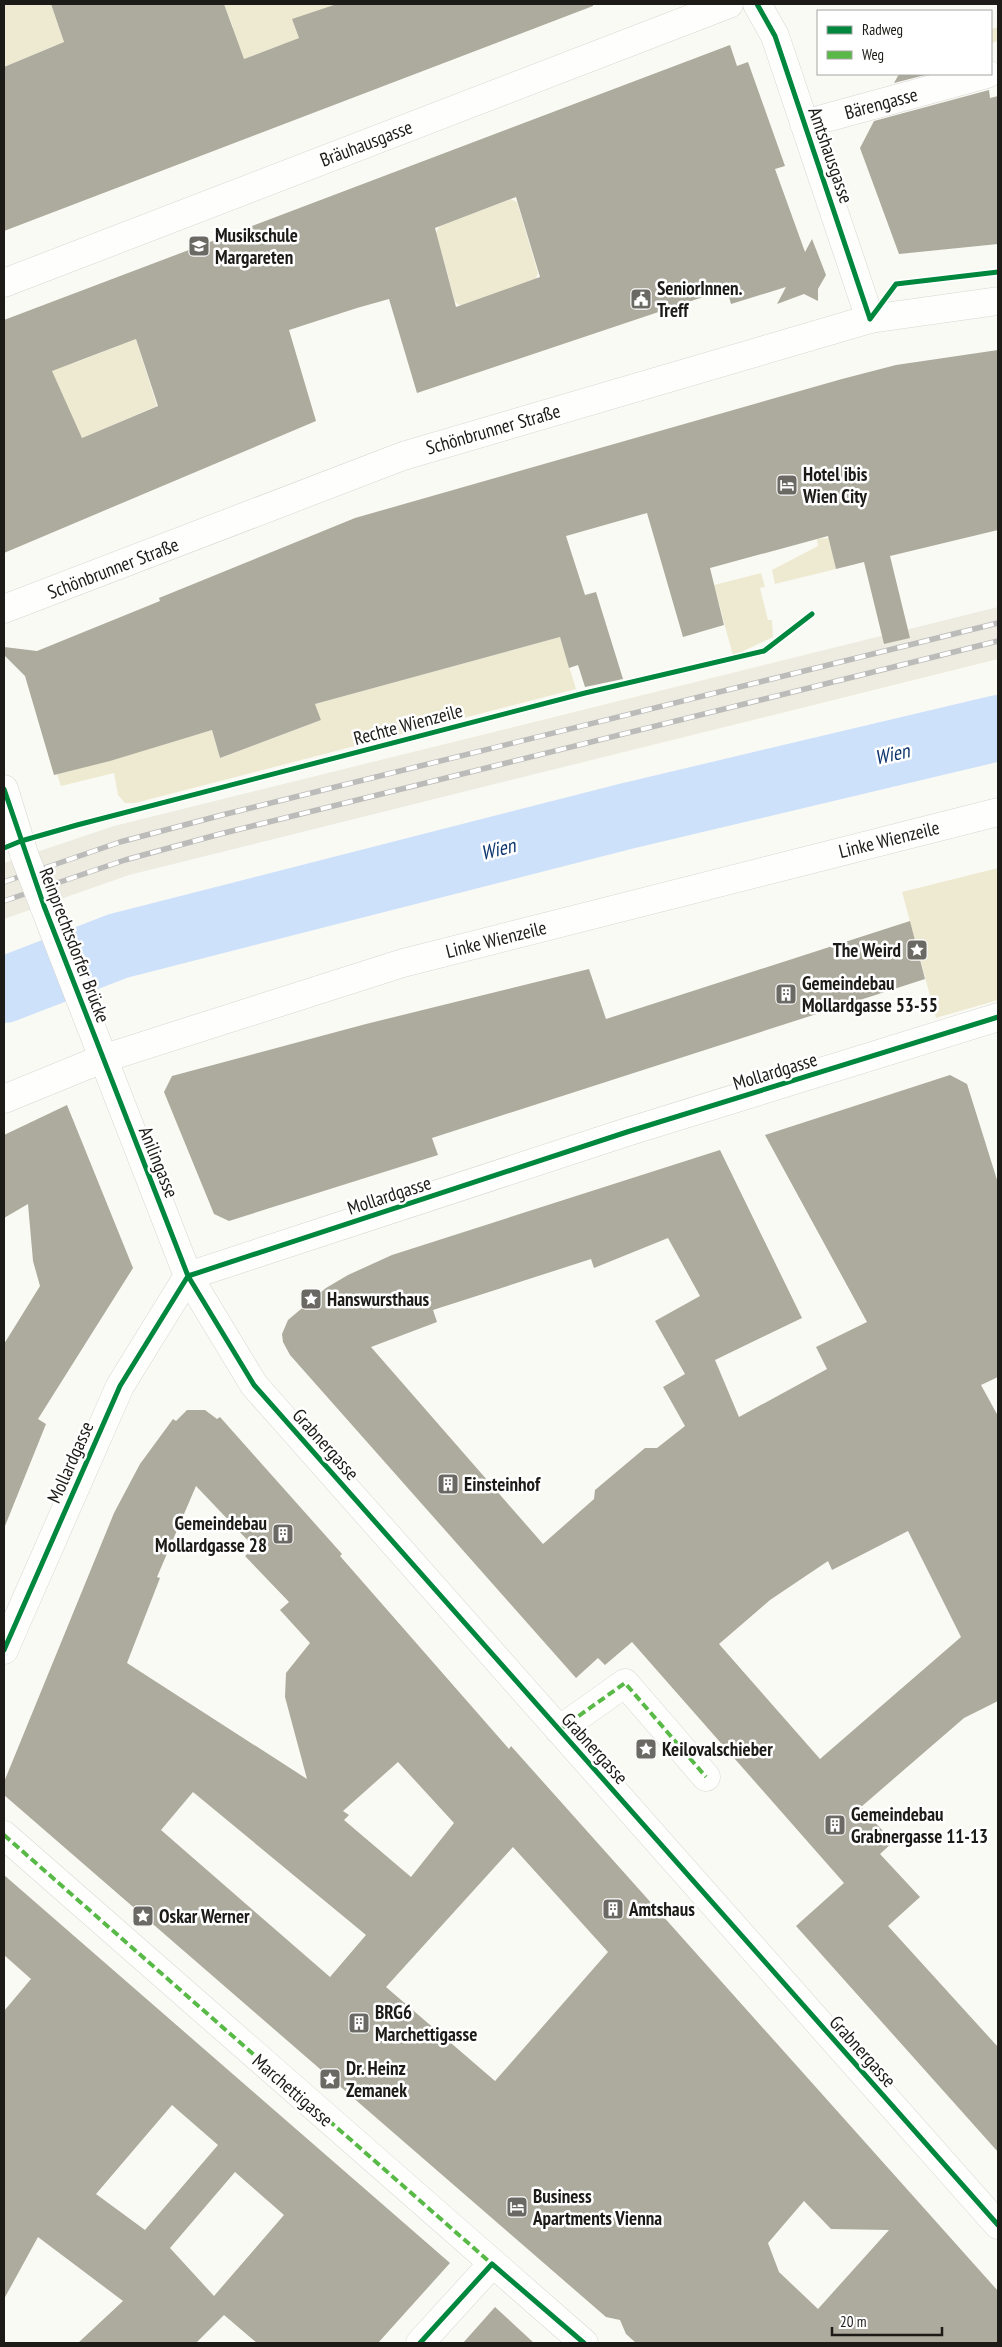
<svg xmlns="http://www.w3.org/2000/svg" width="1002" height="2347" viewBox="0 0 1002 2347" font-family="'PT Sans Narrow',sans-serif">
	<rect width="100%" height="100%" fill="#fafaf4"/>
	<path fill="#eeece0" d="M 998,607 L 998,659 L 129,875 L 4,919 L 4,863 L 114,826 Z"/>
	<path fill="#eeead2" d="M 4,4 L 51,4 L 64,42 L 4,67 Z
		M 224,4 L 357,4 L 361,15 L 292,19 L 299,38 L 244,59 L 115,72 L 233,27 Z
		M 998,27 L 998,41 L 991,43 L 991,29 Z
		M 511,199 L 517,202 L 538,273 L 536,279 L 461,306 L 455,302 L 436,232 L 440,226 Z
		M 136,339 L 157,406 L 82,438 L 42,368 L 77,362 Z
		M 829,538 L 836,569 L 775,584 L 772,570 L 818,546 L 817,539 Z
		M 761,573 L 765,587 L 760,588 L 768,620 L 772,620 L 773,637 L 733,656 L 714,585 Z
		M 560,637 L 576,689 L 135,803 L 125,803 L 118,795 L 114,773 L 61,786 L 57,774 L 212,730 L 220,758 L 321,720 L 315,704 Z
		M 998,868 L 998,1000 L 936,1018 L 902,892 Z"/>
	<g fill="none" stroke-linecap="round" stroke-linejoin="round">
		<path stroke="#cee1fb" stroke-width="66" d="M 4,990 L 118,946 L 627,816 L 998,728"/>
	</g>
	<path fill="#adab9d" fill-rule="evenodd" d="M 51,4 L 224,4 L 244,59 L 299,38 L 292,19 L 337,4 L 593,4 L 593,6 L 4,231 L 4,67 L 64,42 Z
		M 730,45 L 737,66 L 748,62 L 785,166 L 775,169 L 805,252 L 812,239 L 826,275 L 818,289 L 818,301 L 804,294 L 777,304 L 786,287 L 731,304 L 727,289 L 417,393 L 389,299 L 357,308 L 289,330 L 316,421 L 4,553 L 4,320 ZM 516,197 L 540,277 L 456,307 L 435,228 ZM 136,339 L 158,406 L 82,438 L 52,371 Z
		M 899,74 L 929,74 L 894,83 Z
		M 989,90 L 990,98 L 998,96 L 998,244 L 899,254 L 860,148 L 874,121 Z
		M 998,350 L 998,530 L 890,556 L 910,638 L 884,644 L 864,562 L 836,569 L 828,536 L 710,568 L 724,625 L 683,637 L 647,513 L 566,536 L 585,595 L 596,592 L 623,679 L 585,687 L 578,665 L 569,668 L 560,637 L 315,704 L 321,720 L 220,758 L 212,730 L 110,761 L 54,775 L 25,676 L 4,655 L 4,647 L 37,651 L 160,601 L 159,598 L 355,518 L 842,379 L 896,365 Z
		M 910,921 L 925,979 L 432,1138 L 438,1155 L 229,1221 L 214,1214 L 164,1092 L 172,1076 L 366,1024 L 589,969 L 606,1019 Z
		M 950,1075 L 967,1084 L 998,1183 L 998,1377 L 981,1385 L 998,1416 L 998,1701 L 964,1718 L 861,1807 L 893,1842 L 880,1854 L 920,1897 L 888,1926 L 998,2047 L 998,2152 L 796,1926 L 844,1883 L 632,1642 L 605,1665 L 598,1658 L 576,1678 L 290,1355 L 283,1342 L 282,1334 L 288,1320 L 326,1288 L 348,1275 L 392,1255 L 720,1150 L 802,1318 L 715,1360 L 739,1417 L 827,1369 L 816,1347 L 867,1322 L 765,1135 ZM 668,1238 L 700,1296 L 655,1321 L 685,1374 L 663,1387 L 685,1426 L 657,1448 L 645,1448 L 595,1490 L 594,1499 L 543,1544 L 371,1347 L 437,1322 L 433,1310 L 591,1259 L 594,1268 ZM 908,1531 L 961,1637 L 820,1759 L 719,1644 L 770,1600 L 828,1561 L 832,1570 Z
		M 67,1105 L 133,1268 L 38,1419 L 46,1424 L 5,1526 L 4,1526 L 4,1344 L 40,1286 L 33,1261 L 28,1204 L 4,1218 L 4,1135 Z
		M 187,1410 L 205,1410 L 217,1419 L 220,1417 L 342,1554 L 340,1556 L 509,1749 L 511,1746 L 998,2291 L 998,2343 L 636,2343 L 626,2334 L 620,2320 L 606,2317 L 4,1795 L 4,1782 L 114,1513 L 140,1464 L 173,1419 L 176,1421 ZM 196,1486 L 255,1548 L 245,1556 L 289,1602 L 280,1610 L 310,1643 L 286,1673 L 285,1697 L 307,1779 L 127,1663 L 160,1578 L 157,1577 ZM 398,1762 L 454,1823 L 411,1877 L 344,1820 L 349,1815 L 343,1811 ZM 193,1792 L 366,1935 L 330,1977 L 161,1830 ZM 513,1847 L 608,1952 L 495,2081 L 386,1987 ZM 804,2201 L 831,2229 L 889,2230 L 818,2309 L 779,2272 L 768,2243 Z
		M 4,1875 L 450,2263 L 378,2343 L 257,2343 L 224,2315 L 196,2343 L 78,2343 L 123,2301 L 38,2237 L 4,2299 L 4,2011 L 31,1979 L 4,1955 ZM 172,2105 L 218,2145 L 145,2230 L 96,2194 ZM 235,2172 L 284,2215 L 214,2296 L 170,2248 Z
		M 495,2307 L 534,2343 L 463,2343 Z"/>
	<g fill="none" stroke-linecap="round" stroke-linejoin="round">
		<g stroke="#d7d6d2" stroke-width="29">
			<path id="minor" d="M 757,4 L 775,36 L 870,319
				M 804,124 L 987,74
				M 4,283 L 729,4
				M 4,789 L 24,854
				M 44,906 L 188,1276 L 254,1385 L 998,2225
				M 4,1650 L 120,1386 L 188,1276 L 627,1132 L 998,1017
				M 559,1730 L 625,1683 L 706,1777
				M 4,1835 L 584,2343
				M 420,2343 L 492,2264"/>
		</g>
		<g stroke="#d7d6d2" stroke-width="29">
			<path id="major" d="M 4,609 L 403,456 L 870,319 L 998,301
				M 4,1099 L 102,1059 L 403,963 L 998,812"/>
		</g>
		<use href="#minor" stroke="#fefefd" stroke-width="28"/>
		<use href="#major" stroke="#fefefd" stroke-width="28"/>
		<g stroke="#bbbbba" stroke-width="5.5">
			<path id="rail" d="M 4,882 L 120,842 L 222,815 L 998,623
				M 4,901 L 125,860 L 220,834 L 998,641"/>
		</g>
		<use href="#rail" stroke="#fff" stroke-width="4" stroke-dasharray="11" stroke-linecap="butt"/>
		<g stroke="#d7d6d2" stroke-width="29" stroke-linecap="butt">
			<path id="minor-bridge" d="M 24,854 L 44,906"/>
		</g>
		<use href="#minor-bridge" stroke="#fefefd" stroke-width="28"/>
		<path stroke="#58b947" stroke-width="4" stroke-dasharray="8 4" stroke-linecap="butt" d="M 559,1730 L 625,1683 L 706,1777
			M 4,1835 L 492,2264"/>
		<g stroke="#fff" stroke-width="8">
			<path id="cycleway" d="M 757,4 L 775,36 L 870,319
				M 870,319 L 896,284 L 998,272
				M 4,789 L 44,906 L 188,1276 L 254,1385 L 998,2225
				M 4,848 L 21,841 L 77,825 L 585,693 L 764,651 L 812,614
				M 4,1650 L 120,1386 L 188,1276 L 627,1132 L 998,1017
				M 420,2343 L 492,2264 L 584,2343"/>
		</g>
		<use href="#cycleway" stroke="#00873e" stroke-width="5"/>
	</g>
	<defs>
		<g id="school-square" transform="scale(1.125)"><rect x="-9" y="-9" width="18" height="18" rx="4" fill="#6a6964" stroke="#fff"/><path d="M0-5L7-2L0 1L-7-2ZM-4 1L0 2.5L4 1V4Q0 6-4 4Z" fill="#fff"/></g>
		<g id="civic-square" transform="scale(1.125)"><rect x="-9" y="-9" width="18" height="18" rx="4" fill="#6a6964" stroke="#fff"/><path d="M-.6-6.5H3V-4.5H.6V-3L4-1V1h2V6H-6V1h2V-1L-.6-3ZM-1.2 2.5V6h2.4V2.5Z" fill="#fff"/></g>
		<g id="hotel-square" transform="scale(1.125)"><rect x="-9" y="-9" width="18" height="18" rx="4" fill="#6a6964" stroke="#fff"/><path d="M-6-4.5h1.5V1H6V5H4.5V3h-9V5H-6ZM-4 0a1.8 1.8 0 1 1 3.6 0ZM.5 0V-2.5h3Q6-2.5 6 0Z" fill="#fff"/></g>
		<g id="sight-square" transform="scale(1.125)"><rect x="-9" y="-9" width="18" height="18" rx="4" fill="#6a6964" stroke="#fff"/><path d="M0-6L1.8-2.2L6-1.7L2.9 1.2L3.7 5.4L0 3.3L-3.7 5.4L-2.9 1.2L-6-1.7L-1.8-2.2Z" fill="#fff"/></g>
		<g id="building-square" transform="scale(1.125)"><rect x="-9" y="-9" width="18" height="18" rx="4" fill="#6a6964" stroke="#fff"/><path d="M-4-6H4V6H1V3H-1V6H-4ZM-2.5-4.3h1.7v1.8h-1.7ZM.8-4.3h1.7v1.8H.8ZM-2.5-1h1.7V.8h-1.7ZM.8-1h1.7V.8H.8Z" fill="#fff"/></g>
	</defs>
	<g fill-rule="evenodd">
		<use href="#school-square" x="199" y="246"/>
		<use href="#civic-square" x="641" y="299"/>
		<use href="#hotel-square" x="787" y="485"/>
		<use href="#sight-square" x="917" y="950"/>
		<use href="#building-square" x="786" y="994"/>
		<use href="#sight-square" x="311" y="1299"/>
		<use href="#building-square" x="448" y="1484"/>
		<use href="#building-square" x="283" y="1534"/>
		<use href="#sight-square" x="646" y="1749"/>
		<use href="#building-square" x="835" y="1825"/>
		<use href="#building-square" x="613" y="1909"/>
		<use href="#sight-square" x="143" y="1916"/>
		<use href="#building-square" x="359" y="2023"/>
		<use href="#sight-square" x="330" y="2079"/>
		<use href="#hotel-square" x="517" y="2207"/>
	</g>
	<g text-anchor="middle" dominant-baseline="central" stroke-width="5" stroke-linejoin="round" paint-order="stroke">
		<g font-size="19" fill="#1c1b17" stroke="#fff">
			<text transform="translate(881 103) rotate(-15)">Bärengasse</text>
			<text transform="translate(366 143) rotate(-21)">Bräuhausgasse</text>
			<text transform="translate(831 155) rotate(71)">Amtshausgasse</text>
			<text transform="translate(493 429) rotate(-16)">Schönbrunner Straße</text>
			<text transform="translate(113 568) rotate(-21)">Schönbrunner Straße</text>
			<text transform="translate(408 724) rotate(-15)">Rechte Wienzeile</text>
			<text transform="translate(889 839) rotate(-14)">Linke Wienzeile</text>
			<text transform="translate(496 939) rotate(-14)">Linke Wienzeile</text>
			<text transform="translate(75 945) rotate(69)">Reinprechtsdorfer Brücke</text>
			<text transform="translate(775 1071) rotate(-17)">Mollardgasse</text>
			<text transform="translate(159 1162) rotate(68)">Anilingasse</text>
			<text transform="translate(389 1195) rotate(-18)">Mollardgasse</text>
			<text transform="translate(326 1444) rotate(48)">Grabnergasse</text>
			<text transform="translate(70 1462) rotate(-66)">Mollardgasse</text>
			<text transform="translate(595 1748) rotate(48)">Grabnergasse</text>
			<text transform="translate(863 2051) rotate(48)">Grabnergasse</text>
			<text transform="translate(293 2090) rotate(41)">Marchettigasse</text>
		</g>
		<g font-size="19" font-weight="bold" fill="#1c1b17" stroke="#fff" text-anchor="start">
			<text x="215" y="235">Musikschule<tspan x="215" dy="22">Margareten</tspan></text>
			<text x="657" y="288">SeniorInnen.<tspan x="657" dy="22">Treff</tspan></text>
			<text x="803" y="474">Hotel ibis<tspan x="803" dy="22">Wien City</tspan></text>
			<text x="901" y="950" text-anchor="end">The Weird</text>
			<text x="802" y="983">Gemeindebau<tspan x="802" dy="22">Mollardgasse 53-55</tspan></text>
			<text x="327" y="1299">Hanswursthaus</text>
			<text x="464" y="1484">Einsteinhof</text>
			<text x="267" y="1523" text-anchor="end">Gemeindebau<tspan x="267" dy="22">Mollardgasse 28</tspan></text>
			<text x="662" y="1749">Keilovalschieber</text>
			<text x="851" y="1814">Gemeindebau<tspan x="851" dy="22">Grabnergasse 11-13</tspan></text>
			<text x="629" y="1909">Amtshaus</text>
			<text x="159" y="1916">Oskar Werner</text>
			<text x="375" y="2012">BRG6<tspan x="375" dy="22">Marchettigasse</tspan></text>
			<text x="346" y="2068">Dr. Heinz<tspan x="346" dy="22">Zemanek</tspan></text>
			<text x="533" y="2196">Business<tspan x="533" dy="22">Apartments Vienna</tspan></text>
		</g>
		<g font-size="20" font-style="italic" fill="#0d366f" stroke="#fff">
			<text transform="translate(892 754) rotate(-13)">Wien</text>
			<text transform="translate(498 849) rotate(-14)">Wien</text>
		</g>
	</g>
	<rect width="1002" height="2347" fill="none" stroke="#1c1b17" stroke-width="10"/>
	<rect x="817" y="10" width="175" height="65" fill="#ffffff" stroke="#a4a4a2"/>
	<rect x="827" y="26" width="25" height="8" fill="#00873e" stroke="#a4a4a2"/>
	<text x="862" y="35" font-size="15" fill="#1c1b17">Radweg</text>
	<rect x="827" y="51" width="25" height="8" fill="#58b947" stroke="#a4a4a2"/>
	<text x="862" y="60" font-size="15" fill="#1c1b17">Weg</text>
	<path d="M832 2327v8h110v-8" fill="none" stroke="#1c1b17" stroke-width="2.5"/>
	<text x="840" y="2327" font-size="15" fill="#1c1b17" stroke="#ffffff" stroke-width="4" paint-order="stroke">20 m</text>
</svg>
